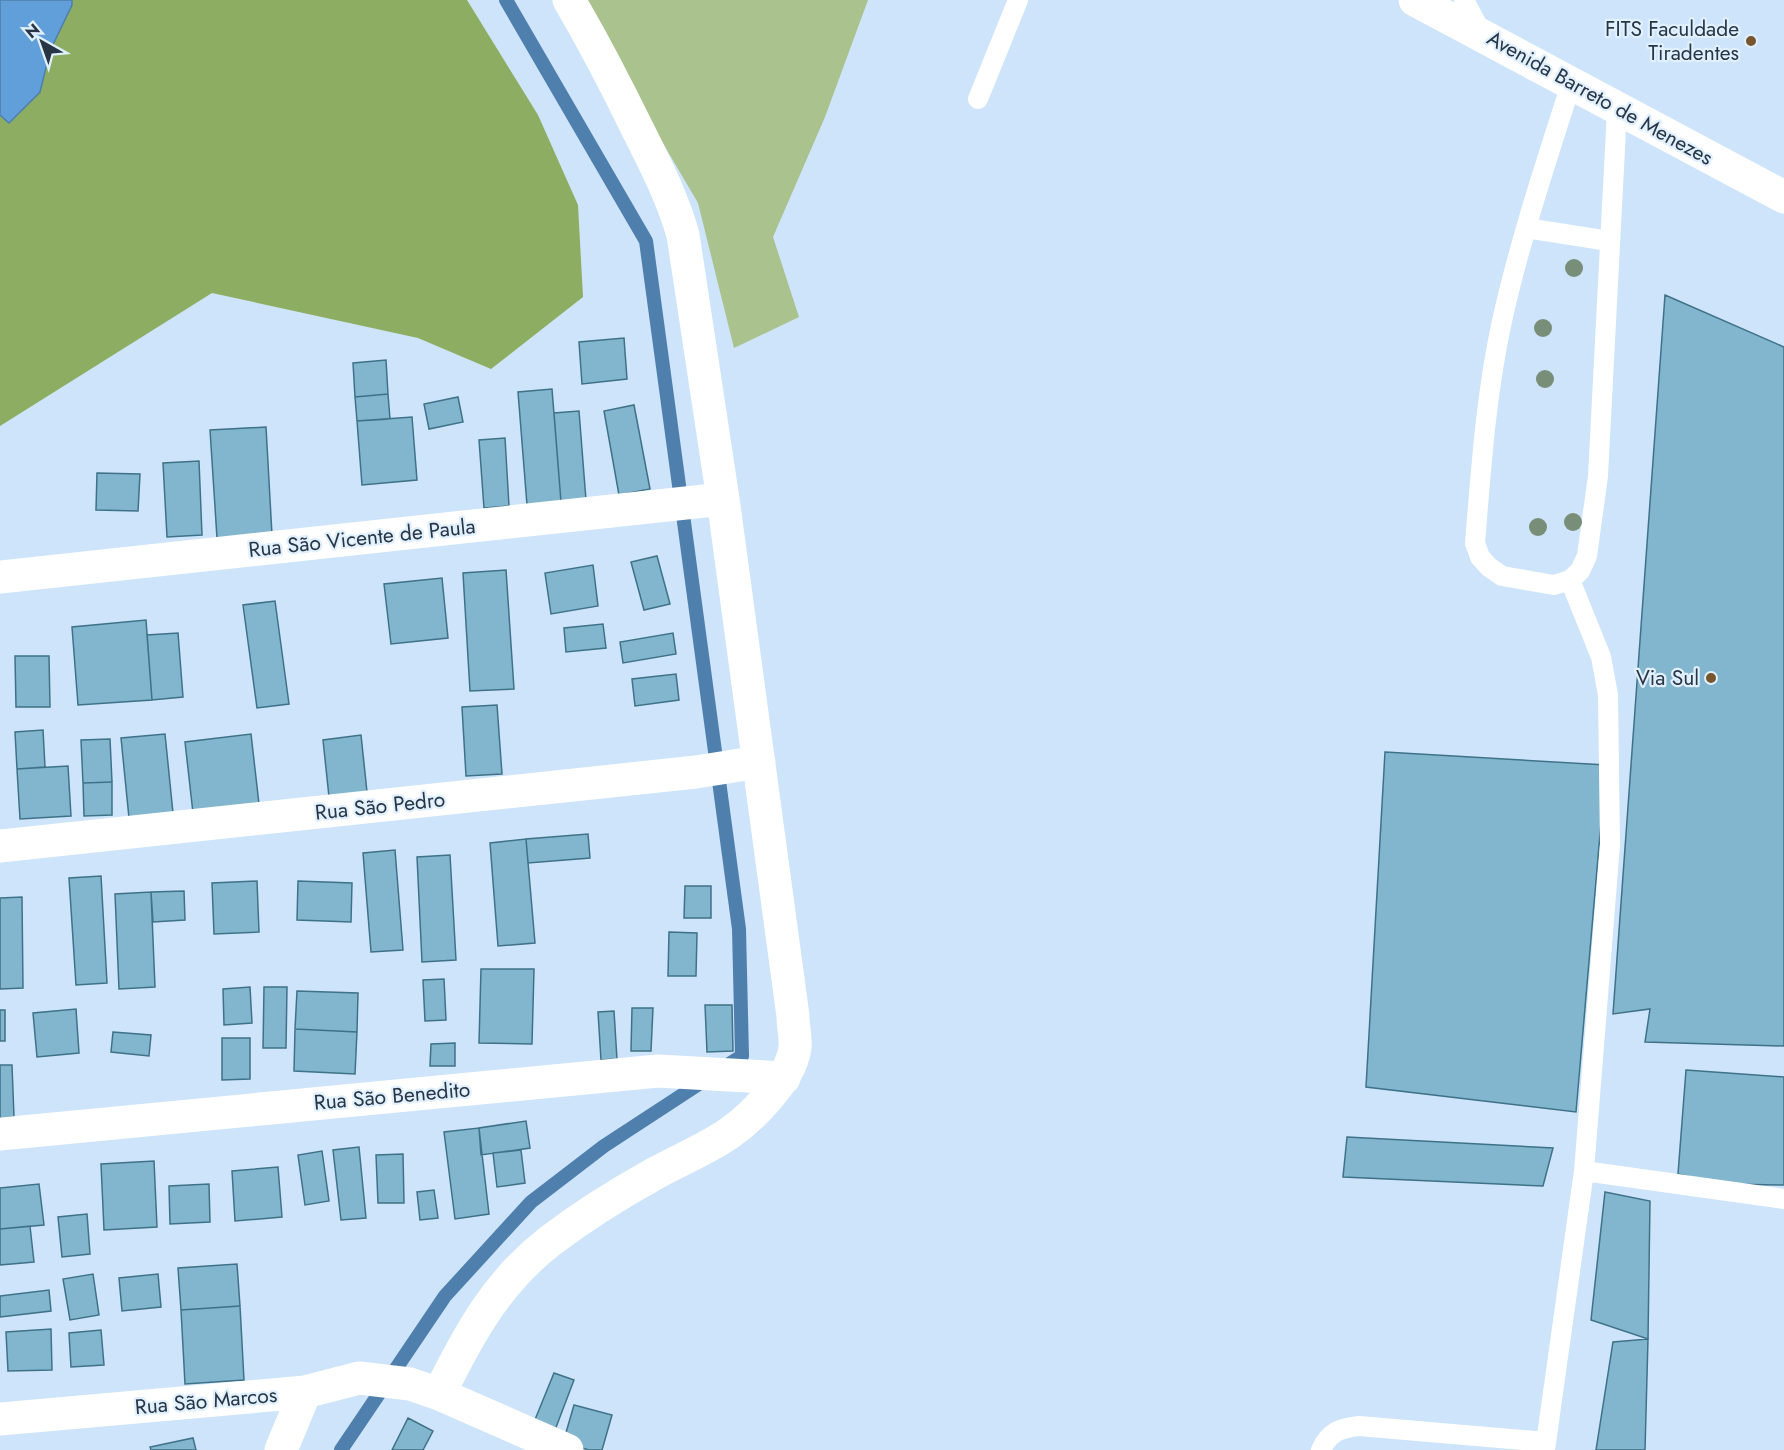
<svg xmlns="http://www.w3.org/2000/svg" width="1784" height="1450" viewBox="0 0 1784 1450" font-family="Jost,sans-serif">
	<rect width="100%" height="100%" fill="#cde4fa"/>
	<path fill="#aac28d" d="M 579,0 L 868,0 L 825,117 L 773,237 L 799,317 L 734,348 L 698,203 Z"/>
	<path fill="#8dad62" d="M 0,0 L 467,0 L 538,115 L 578,205 L 583,297 L 491,369 L 418,338 L 212,293 L 0,426 Z"/>
	<path fill="#609fd9" stroke="#4f7fac" stroke-width="1.5" d="M 0,0 L 72,0 L 72,5 L 50,51 L 40,92 L 9,123 L 0,115 Z"/>
	<g fill="none" stroke-linecap="round" stroke-linejoin="round">
		<path stroke="#4f7fac" stroke-width="14" d="M 506,0 L 646,241 L 739,929 L 742,1056 L 723,1068
			M 341,1450 L 445,1296 L 531,1202 L 604,1146 L 705,1080"/>
	</g>
	<path fill="#82b6ce" stroke="#3f7288" stroke-width="1.5" d="M 1665,295 L 1784,347 L 1784,1046 L 1645,1042 L 1650,1009 L 1613,1014 Z
		M 624,338 L 627,379 L 582,384 L 579,342 Z
		M 386,360 L 388,394 L 355,397 L 353,363 Z
		M 552,389 L 561,502 L 527,505 L 518,392 Z
		M 388,394 L 390,419 L 357,421 L 355,397 Z
		M 458,397 L 463,422 L 429,429 L 424,404 Z
		M 634,405 L 650,489 L 619,495 L 604,411 Z
		M 579,411 L 586,500 L 561,502 L 554,413 Z
		M 412,417 L 417,480 L 362,485 L 357,421 Z
		M 266,427 L 272,535 L 217,538 L 210,430 Z
		M 505,438 L 509,506 L 484,508 L 479,440 Z
		M 199,461 L 202,535 L 167,537 L 163,463 Z
		M 97,473 L 140,474 L 138,511 L 96,510 Z
		M 657,556 L 670,604 L 644,610 L 631,562 Z
		M 593,565 L 598,606 L 551,614 L 545,573 Z
		M 506,570 L 514,689 L 470,691 L 463,573 Z
		M 442,578 L 448,638 L 391,644 L 384,584 Z
		M 275,601 L 289,704 L 257,708 L 243,605 Z
		M 146,620 L 152,700 L 78,705 L 72,627 Z
		M 603,624 L 606,648 L 566,652 L 564,628 Z
		M 178,633 L 183,697 L 152,700 L 147,635 Z
		M 673,633 L 676,654 L 623,663 L 620,642 Z
		M 15,656 L 49,656 L 50,707 L 16,707 Z
		M 676,674 L 679,700 L 635,706 L 632,679 Z
		M 497,705 L 502,774 L 466,776 L 462,707 Z
		M 43,730 L 45,767 L 17,769 L 15,732 Z
		M 165,734 L 173,813 L 129,818 L 121,738 Z
		M 251,734 L 259,804 L 193,813 L 185,742 Z
		M 361,735 L 367,792 L 329,797 L 323,740 Z
		M 110,739 L 112,782 L 83,783 L 81,740 Z
		M 1385,752 L 1606,765 L 1576,1112 L 1366,1087 Z
		M 68,766 L 71,816 L 20,819 L 17,769 Z
		M 112,782 L 112,815 L 84,816 L 83,783 Z
		M 588,834 L 590,858 L 528,863 L 526,839 Z
		M 526,839 L 535,943 L 498,946 L 490,843 Z
		M 395,850 L 403,950 L 371,952 L 363,853 Z
		M 450,855 L 456,960 L 422,962 L 417,857 Z
		M 101,876 L 107,983 L 76,985 L 69,878 Z
		M 257,881 L 259,932 L 214,934 L 212,883 Z
		M 298,881 L 352,883 L 351,922 L 297,920 Z
		M 685,886 L 711,886 L 711,918 L 684,918 Z
		M 184,891 L 185,920 L 153,922 L 151,892 Z
		M 151,892 L 155,987 L 119,989 L 115,894 Z
		M 22,897 L 23,988 L 0,989 L 0,898 Z
		M 669,932 L 697,933 L 696,976 L 668,976 Z
		M 481,969 L 534,969 L 532,1044 L 479,1043 Z
		M 444,979 L 446,1020 L 425,1021 L 423,980 Z
		M 250,987 L 252,1023 L 224,1025 L 223,989 Z
		M 264,987 L 287,987 L 286,1048 L 263,1048 Z
		M 297,991 L 358,993 L 357,1032 L 295,1029 Z
		M 705,1005 L 732,1005 L 733,1051 L 707,1052 Z
		M 632,1008 L 653,1008 L 651,1051 L 631,1051 Z
		M 76,1009 L 79,1053 L 37,1057 L 33,1013 Z
		M 0,1010 L 5,1010 L 5,1041 L 0,1041 Z
		M 614,1011 L 617,1059 L 601,1060 L 598,1012 Z
		M 295,1029 L 357,1032 L 355,1074 L 294,1071 Z
		M 113,1032 L 151,1035 L 149,1056 L 111,1052 Z
		M 222,1038 L 250,1038 L 250,1079 L 222,1080 Z
		M 455,1043 L 455,1066 L 430,1066 L 431,1044 Z
		M 0,1065 L 12,1065 L 14,1117 L 0,1118 Z
		M 1686,1070 L 1784,1077 L 1784,1185 L 1721,1184 L 1678,1174 Z
		M 526,1121 L 530,1148 L 481,1155 L 479,1128 Z
		M 479,1128 L 489,1214 L 455,1219 L 444,1132 Z
		M 1347,1137 L 1553,1148 L 1543,1186 L 1343,1177 Z
		M 359,1147 L 366,1218 L 341,1220 L 333,1150 Z
		M 521,1150 L 525,1183 L 497,1187 L 493,1153 Z
		M 322,1151 L 329,1201 L 305,1205 L 298,1155 Z
		M 403,1154 L 404,1203 L 378,1203 L 376,1155 Z
		M 154,1161 L 157,1227 L 104,1230 L 101,1164 Z
		M 278,1167 L 282,1217 L 235,1221 L 232,1171 Z
		M 39,1184 L 44,1225 L 0,1229 L 0,1188 Z
		M 209,1184 L 210,1222 L 170,1224 L 169,1186 Z
		M 434,1190 L 438,1218 L 420,1220 L 417,1192 Z
		M 1605,1192 L 1650,1201 L 1648,1339 L 1591,1320 Z
		M 87,1214 L 90,1254 L 62,1257 L 58,1217 Z
		M 30,1226 L 34,1262 L 0,1265 L 0,1229 Z
		M 237,1264 L 240,1306 L 181,1310 L 178,1268 Z
		M 93,1274 L 99,1315 L 70,1320 L 63,1279 Z
		M 158,1274 L 161,1307 L 122,1311 L 119,1278 Z
		M 49,1290 L 51,1311 L 0,1317 L 0,1296 Z
		M 240,1306 L 244,1380 L 185,1384 L 181,1310 Z
		M 51,1329 L 52,1370 L 8,1371 L 6,1332 Z
		M 101,1330 L 104,1365 L 71,1367 L 69,1333 Z
		M 1648,1339 L 1645,1450 L 1596,1450 L 1613,1342 Z
		M 554,1373 L 574,1380 L 555,1430 L 534,1422 Z
		M 574,1405 L 612,1415 L 602,1450 L 589,1450 L 563,1443 Z
		M 408,1418 L 433,1431 L 423,1450 L 392,1450 Z
		M 193,1438 L 196,1450 L 151,1450 L 150,1447 Z"/>
	<g fill="none" stroke-linecap="round" stroke-linejoin="round">
		<path stroke="#fff" stroke-width="20" d="M 1464,0 L 1481,32
			M 1571,84 C 1546,162 1520,240 1502,321 C 1486,394 1481,469 1475,543 L 1480,557 L 1489,567 L 1502,576 L 1554,585 L 1570,580 L 1580,571 L 1587,556 L 1598,476 L 1617,110
			M 978,99 L 1018,0
			M 1526,228 L 1609,241
			M 1584,1171 L 1784,1199
			M 1321,1450 C 1329,1432 1340,1428 1359,1426 L 1546,1442
			M 1545,1450 L 1584,1171 L 1610,845 L 1608,695 L 1601,657 L 1570,580"/>
		<path stroke="#fff" stroke-width="33" d="M 0,577 L 723,499
			M 0,846 L 696,772 L 759,762
			M 0,1134 L 658,1071 L 784,1078
			M 439,1394 C 469,1334 496,1283 550,1241 C 583,1216 618,1194 654,1174 C 702,1148 733,1140 769,1096 C 781,1082 792,1067 795,1048 C 796,1038 793,1026 793,1016 L 723,499 L 683,235 C 672,196 654,162 636,126 C 615,83 593,41 569,0
			M 0,1419 L 305,1392 L 359,1378 L 410,1384 L 439,1394 L 567,1450
			M 281,1450 L 305,1392"/>
		<path stroke="#fff" stroke-width="33" d="M 1415,0 L 1784,197"/>
	</g>
	<g fill="#788e79">
		<circle cx="1574" cy="268" r="9"/>
		<circle cx="1543" cy="328" r="9"/>
		<circle cx="1545" cy="379" r="9"/>
		<circle cx="1573" cy="522" r="9"/>
		<circle cx="1538" cy="527" r="9"/>
	</g>
	<g fill="#77552d" stroke="#e1f0ff" stroke-width="2">
		<circle cx="1751" cy="41" r="6"/>
		<circle cx="1711" cy="678" r="6"/>
	</g>
	<g text-anchor="middle" dominant-baseline="central" stroke-width="4.5" stroke-linejoin="round" paint-order="stroke">
		<g font-size="21" fill="#273544" stroke="#e1f0ff" text-anchor="end">
			<text x="1739" y="29">FITS Faculdade<tspan x="1739" dy="24">Tiradentes</tspan></text>
			<text x="1699" y="678">Via Sul</text>
		</g>
		<g font-size="21" fill="#273544" stroke="#e1f0ff">
			<text transform="translate(1600 98) rotate(29)">Avenida Barreto de Menezes</text>
			<text transform="translate(362 538) rotate(-6)">Rua São Vicente de Paula</text>
			<text transform="translate(380 806) rotate(-6)">Rua São Pedro</text>
			<text transform="translate(392 1096) rotate(-5)">Rua São Benedito</text>
			<text transform="translate(206 1401) rotate(-5)">Rua São Marcos</text>
		</g>
	</g>
	<g transform="translate(42 42) rotate(320)" stroke="#e1f0ff" stroke-width="4.5" paint-order="stroke">
	<path d="M0-4.5L10 22L0 15L-10 22Z" fill="#273544"/>
	<text y="-9" font-size="16" font-weight="bold" text-anchor="middle" fill="#273544">N</text>
	</g>
</svg>
